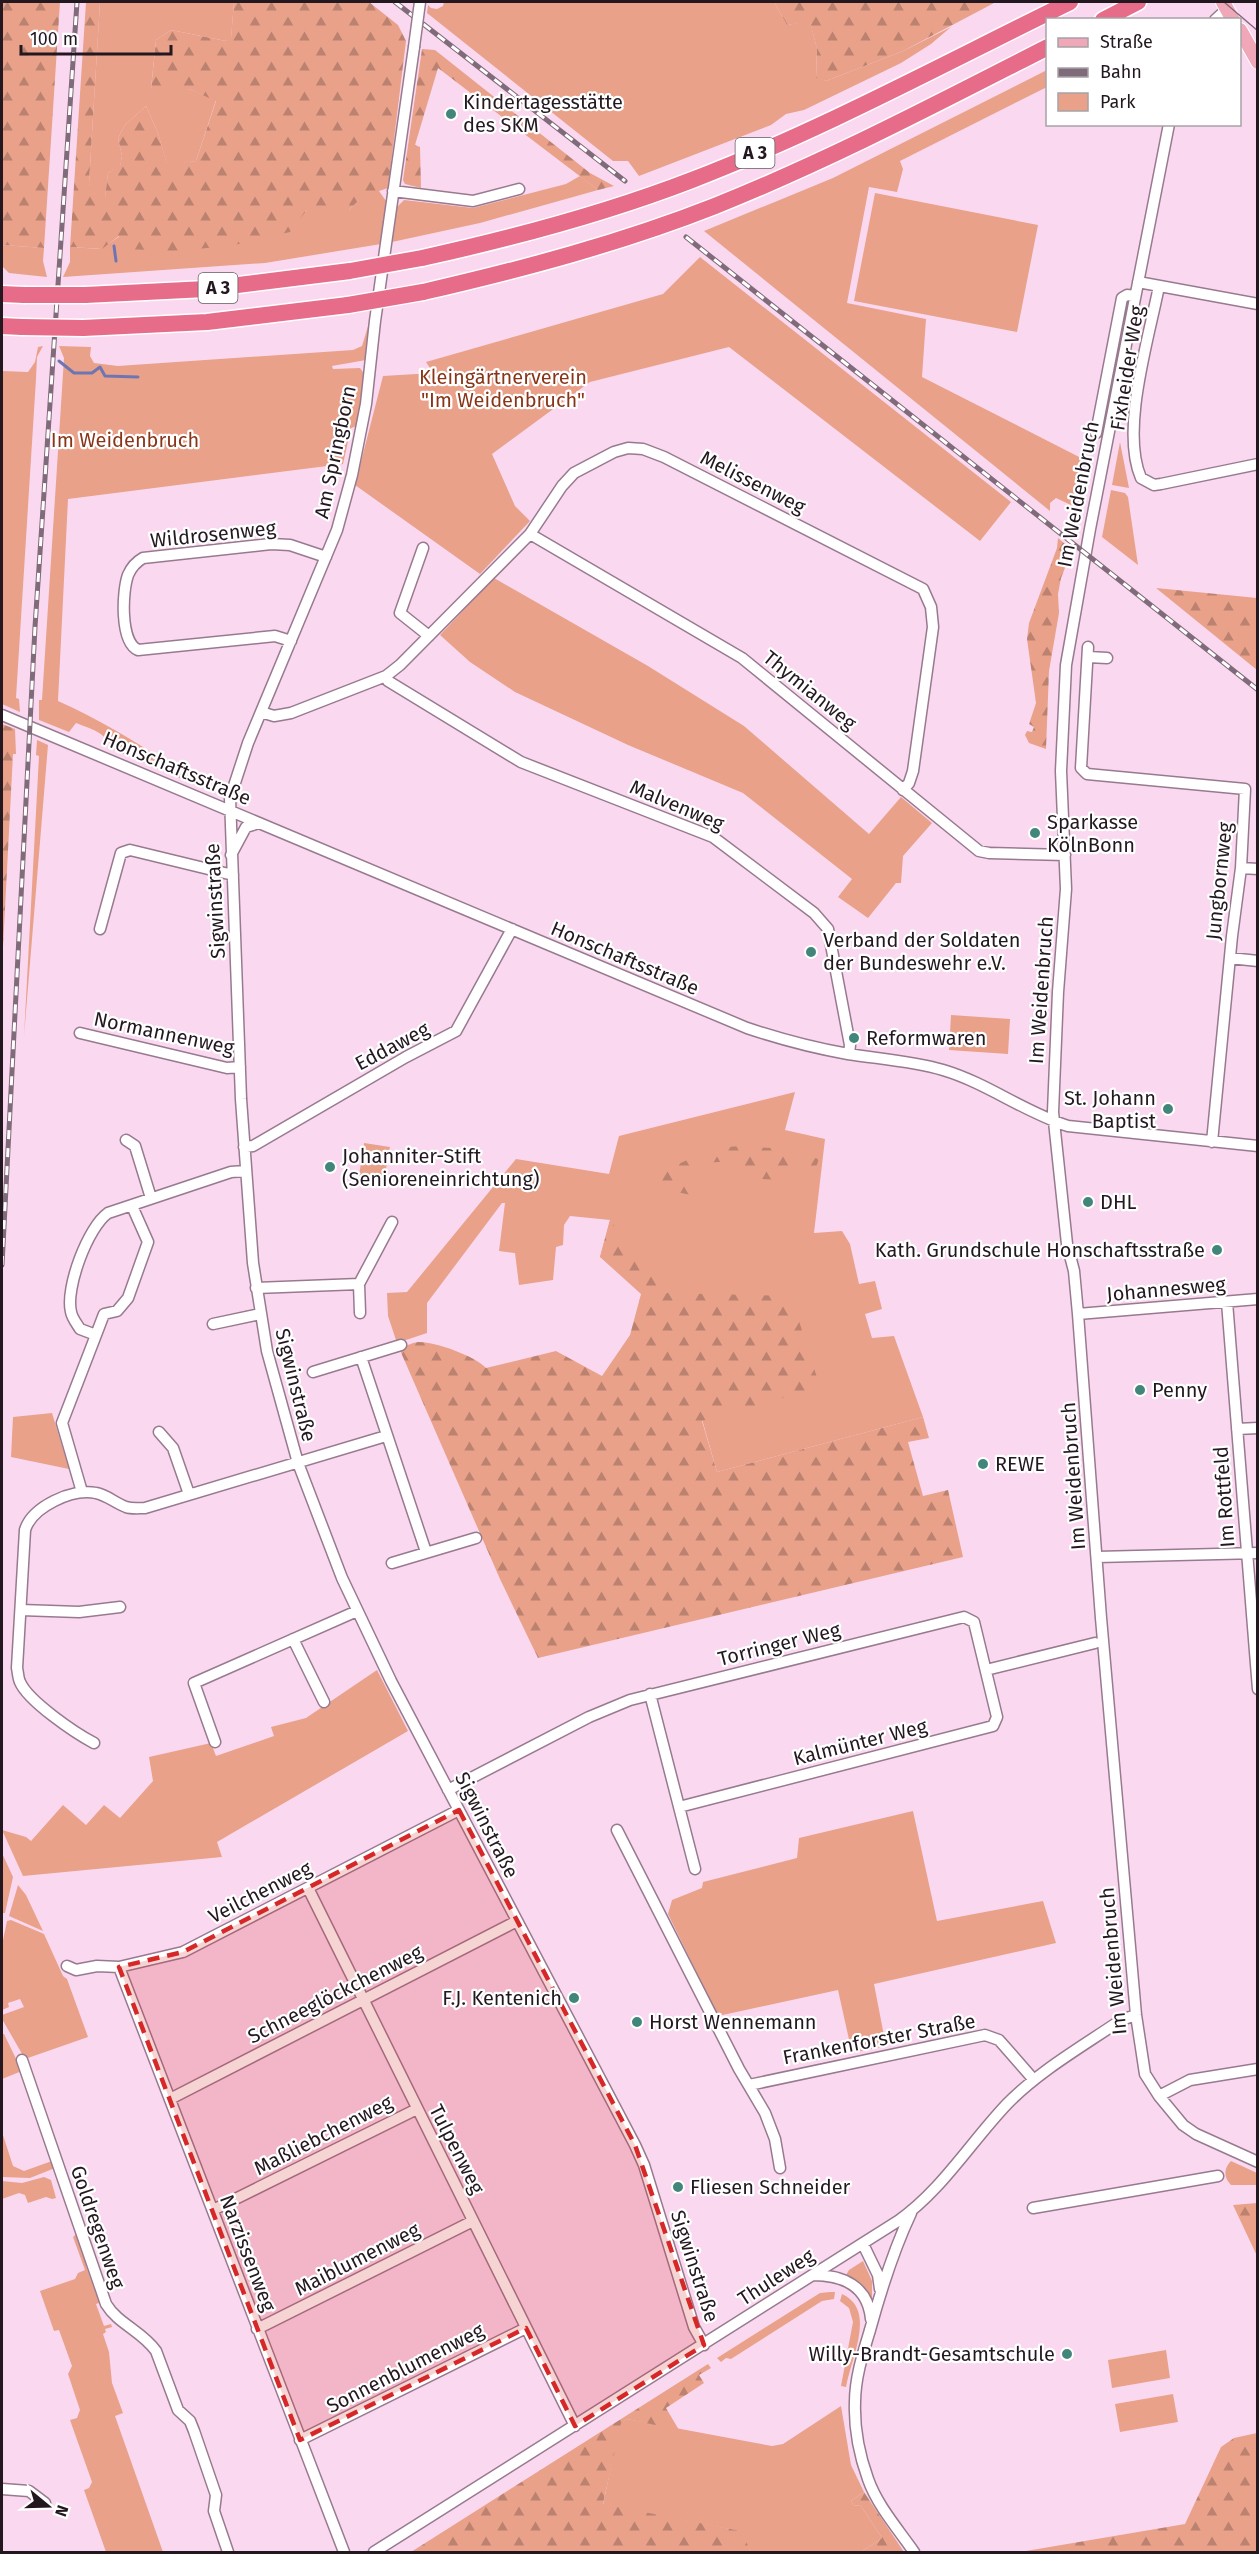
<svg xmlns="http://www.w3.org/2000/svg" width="1259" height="2554" viewBox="0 0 1259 2554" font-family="'Fira Sans',sans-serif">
	<defs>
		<pattern id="forest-firs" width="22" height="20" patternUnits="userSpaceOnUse" patternTransform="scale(1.5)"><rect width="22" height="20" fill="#e9a18a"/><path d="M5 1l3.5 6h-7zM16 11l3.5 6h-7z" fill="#bc8270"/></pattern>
	</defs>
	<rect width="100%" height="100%" fill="#fad9f0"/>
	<path fill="#e9a18a" d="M 100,2 L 234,2 L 231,39 L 226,41 L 171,30 L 156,40 L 151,88 L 189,89 L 216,100 L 196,161 L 167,165 L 158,133 L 146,106 L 125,125 L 118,138 L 122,156 L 120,167 L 108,173 L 105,198 L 91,193 L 89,183 Z
		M 444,2 L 774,2 L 787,25 L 810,21 L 817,49 L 816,77 L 826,81 L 903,51 L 951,27 L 931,44 L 901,63 L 804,110 L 786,114 L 771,125 L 639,176 L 628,161 L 613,161 L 427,13 L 428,5 L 431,8 L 437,9 L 443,6 Z
		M 1047,70 L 1047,87 L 900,161 L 903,169 L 897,192 L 869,187 L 847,303 L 926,319 L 922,377 L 1087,461 L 1080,501 L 1073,506 L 1056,498 L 1050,503 L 1050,511 L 704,231 L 833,178 Z
		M 580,176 L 598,190 L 480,223 L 392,242 L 397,207 L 404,200 L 473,208 L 566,184 Z
		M 367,191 L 379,191 L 386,201 L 381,244 L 265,263 L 63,277 L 70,262 L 70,247 L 101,249 L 120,236 L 289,232 L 307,210 L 349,210 Z
		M 875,193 L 1038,225 L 1017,332 L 854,301 Z
		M 2,245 L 44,248 L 43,261 L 47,277 L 9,273 L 2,266 Z
		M 700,257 L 1011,502 L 980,541 L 729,347 L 590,382 L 492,454 L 515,506 L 530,521 L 480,574 L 355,485 L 383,376 L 433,373 L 426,362 L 663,294 Z
		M 372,322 L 366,360 L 332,366 L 333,369 L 360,368 L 365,375 L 357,426 L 351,428 L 343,464 L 68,499 L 58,701 C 107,723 150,750 193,781 L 191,783 L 112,749 C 106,732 91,729 76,723 L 69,732 L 39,720 L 39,700 L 42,700 L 64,358 L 59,346 L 91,347 L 90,356 L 94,363 L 118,366 L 353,350 L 362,346 L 369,323 Z
		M 43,346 L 37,357 L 36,379 L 16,698 L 19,699 L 20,712 L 2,704 L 2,371 L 28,372 L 35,362 L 38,347 Z
		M 1120,442 L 1129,488 L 1112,485 Z
		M 1111,490 L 1125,493 L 1128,497 L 1138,565 L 1102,537 Z
		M 494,578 L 648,666 L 744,726 L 869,834 L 901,797 L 932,823 L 903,856 L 901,883 L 896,883 L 868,918 L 838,897 L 852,879 L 743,793 L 628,745 L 515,692 L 470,662 L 440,635 Z
		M 37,740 L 48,745 L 24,1036 L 39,756 L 36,755 Z
		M 951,1015 L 1010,1019 L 1008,1054 L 949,1050 Z
		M 795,1092 L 785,1130 L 825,1139 L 814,1233 L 842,1231 L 850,1244 L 859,1284 L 875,1281 L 882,1309 L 865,1314 L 872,1338 L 894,1336 L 923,1417 L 717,1472 L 666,1293 L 600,1257 L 610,1220 L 570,1216 L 564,1225 L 563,1245 L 556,1247 L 553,1280 L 519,1285 L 515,1253 L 499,1251 L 505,1203 L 502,1203 L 427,1303 L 427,1333 L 397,1343 L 388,1316 L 387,1293 L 407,1292 L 516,1159 L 609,1174 L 619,1136 Z
		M 364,1143 L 390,1147 L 384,1180 L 359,1176 Z
		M 52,1413 L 69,1469 L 11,1457 L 13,1417 Z
		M 377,1670 L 408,1731 L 217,1842 L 222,1857 L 23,1876 L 2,1830 L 26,1837 L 31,1841 L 63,1805 L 86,1825 L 104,1805 L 120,1818 L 153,1781 L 149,1757 L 211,1743 L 216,1756 L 274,1736 L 271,1727 L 306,1718 Z
		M 913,1811 L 937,1921 L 1043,1901 L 1056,1943 L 874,1984 L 886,2046 L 852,2053 L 838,1990 L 718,2016 L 668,1914 L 672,1900 L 702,1888 L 703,1882 L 797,1858 L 799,1838 Z
		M 2,1853 L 13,1877 L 5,1913 L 2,1913 Z
		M 18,1885 L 26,1895 L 43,1931 L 9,1916 Z
		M 11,1920 L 44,1934 L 63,1976 L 67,1979 L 88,2037 L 25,2059 L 2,2019 L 2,2015 L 24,2007 L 20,1999 L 8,2003 L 9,2007 L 2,2010 L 2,1945 L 7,1921 Z
		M 2,2034 L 4,2034 L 22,2071 L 2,2079 Z
		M 2,2132 L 13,2166 L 24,2171 L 52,2161 L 55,2168 L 30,2178 L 2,2177 Z
		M 1231,2161 L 1257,2173 L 1257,2185 L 1231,2185 C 1223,2177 1224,2168 1231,2161 Z
		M 44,2177 L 51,2180 L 56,2198 L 52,2199 L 46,2197 L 28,2203 L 25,2195 L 19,2193 L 2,2199 L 2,2181 L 22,2183 Z
		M 78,2232 L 80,2239 L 78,2241 L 84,2259 L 87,2258 L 89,2265 L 86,2266 L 96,2294 L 99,2293 L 102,2302 L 96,2304 L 104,2326 L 111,2324 L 112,2327 L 105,2329 L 106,2332 L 103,2334 L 109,2352 L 112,2383 L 123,2413 L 115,2416 L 163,2552 L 106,2552 L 84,2490 L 89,2488 L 92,2482 L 70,2420 L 77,2418 L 80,2410 L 68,2374 L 72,2366 L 59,2330 L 54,2331 L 40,2291 L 75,2279 L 78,2273 L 85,2270 L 73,2237 Z
		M 863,2261 L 872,2281 L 872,2302 L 861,2284 L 846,2275 L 849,2270 Z
		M 830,2292 L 835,2292 L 834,2299 L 822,2301 L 731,2359 L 726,2358 L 721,2362 L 717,2358 L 820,2293 Z
		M 842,2294 C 877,2310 851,2358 846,2387 L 841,2386 L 853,2322 L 849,2308 L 840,2301 Z
		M 1166,2350 L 1170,2378 L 1112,2388 L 1108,2360 Z
		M 1173,2394 L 1178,2422 L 1120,2432 L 1115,2404 Z
		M 841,2406 L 851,2465 L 864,2492 L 851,2501 L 853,2505 L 861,2506 L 882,2538 L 861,2552 L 751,2552 L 740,2531 L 603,2505 L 620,2423 L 627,2419 L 772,2446 L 783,2444 Z"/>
	<path fill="url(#forest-firs)" d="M 2,2 L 60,2 L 44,248 L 2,245 Z
		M 86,2 L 100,2 L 89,183 L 92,193 L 105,197 L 108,173 L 120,166 L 122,156 L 118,138 L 125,125 L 146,106 L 158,133 L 167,164 L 196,161 L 216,101 L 189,89 L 151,89 L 156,40 L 171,30 L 226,41 L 231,38 L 234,2 L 369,2 L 398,25 L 406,41 L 388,188 L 379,191 L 367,192 L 349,210 L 307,210 L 290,232 L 230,246 L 173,251 L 126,249 L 119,236 L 102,249 L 70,247 Z
		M 774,2 L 996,2 L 903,51 L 826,81 L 816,78 L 817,49 L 810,22 L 787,25 Z
		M 422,49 L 435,50 L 590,173 L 614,186 L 598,190 L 438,68 L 415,145 L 420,147 L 421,188 L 405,184 L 403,180 Z
		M 1058,538 L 1072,550 L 1061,578 L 1058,594 L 1059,613 L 1049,671 L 1046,749 L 1029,743 L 1025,735 L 1027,731 L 1032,732 L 1034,727 L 1029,724 L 1036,703 L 1027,639 L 1029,623 L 1057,548 Z
		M 1156,588 L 1257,598 L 1257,670 Z
		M 2,724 L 15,729 L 16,754 L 13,754 L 2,967 Z
		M 741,1146 L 771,1148 L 819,1159 L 814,1173 L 798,1171 L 782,1180 L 745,1178 L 731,1161 L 693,1164 L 691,1195 L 638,1184 C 676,1168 698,1148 741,1146 Z
		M 610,1220 L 666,1293 L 791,1296 L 820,1387 L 702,1421 L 717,1472 L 923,1417 L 929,1438 L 908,1442 L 923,1496 L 948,1490 L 963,1557 L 538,1658 L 500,1579 L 399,1348 C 405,1346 412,1343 418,1342 C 434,1341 475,1356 486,1368 L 556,1351 L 602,1376 L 630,1335 L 641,1294 L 600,1257 Z
		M 1257,2203 L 1258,2203 L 1257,2256 L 1233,2205 Z
		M 708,2364 L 711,2368 L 699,2375 L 704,2383 L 666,2408 L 679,2430 L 627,2419 L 621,2423 L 603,2504 L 741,2531 L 751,2552 L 411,2552 Z
		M 1257,2433 L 1257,2552 L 1020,2552 L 1185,2524 L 1221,2447 L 1234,2438 Z
		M 864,2492 L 904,2552 L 861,2552 L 882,2538 L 861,2506 L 853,2505 L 851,2501 Z"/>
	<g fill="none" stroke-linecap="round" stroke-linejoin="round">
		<path stroke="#6e76b2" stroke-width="3" d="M 114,246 L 116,261
			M 59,361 L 74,373 L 92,373 L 100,367 L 105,376 L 138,377"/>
		<g stroke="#987a8f" stroke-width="13">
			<path id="minor" d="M 1215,20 L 1227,9
				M 414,47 L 375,321 L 366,404 L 352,475 L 337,530 L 248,743 L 230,798 L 241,1099 L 253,1263 L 267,1351 L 298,1463 L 342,1578 L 391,1681 L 635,2145 L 644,2165 L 694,2327 L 704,2345
				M 1169,124 L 1090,529 L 1066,665 L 1061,771 L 1066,889 L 1058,992 L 1053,1112 L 1067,1244 L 1074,1271 L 1078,1314 L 1101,1618 L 1136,2015 L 1145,2074 L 1159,2096 L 1183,2125 L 1196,2134 L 1258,2162
				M 393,191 L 473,201 L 519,189
				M 1138,282 L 1258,304
				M 1159,286 C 1149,338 1120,430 1141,478 L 1154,485 L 1161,484 L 1258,464
				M 1096,433 L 1122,298 L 1127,295 L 1135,296
				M 530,534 L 742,658 L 979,851 L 989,853 L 1065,855
				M 423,548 L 400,613 L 429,636
				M 291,641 L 275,636 L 138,650 C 120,642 122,592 128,575 C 131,568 136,562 143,558 L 271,544 L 290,545 L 326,557
				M 1088,657 L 1107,658
				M 386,676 L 388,681 L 521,762 L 713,837 L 814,913 L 828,929 L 850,1045 L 849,1054
				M 261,712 L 274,716 L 291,713 L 386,676 L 400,665 L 530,534 L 562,486 L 574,473 L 614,452 L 628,448 L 643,449 L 664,457 L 923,589 L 931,607 L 933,627 L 913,771 L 909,783 L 903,790
				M 2,715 L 747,1028 C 780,1039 814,1048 848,1054 C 880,1059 912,1061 943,1070 C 987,1083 1024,1112 1068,1126 L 1258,1146
				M 1081,768 L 1087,774 L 1245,789 L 1241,868 L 1232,936 L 1212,1142
				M 1081,768 L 1088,647
				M 231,855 L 246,827 L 259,823
				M 1241,868 L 1258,869
				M 100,929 L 121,853 L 130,850 L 233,875
				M 1230,958 L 1258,961
				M 80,1033 L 227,1068 L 240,1067
				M 126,1140 L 135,1146 L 151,1198
				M 244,1147 L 253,1146 L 406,1057 L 456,1031 L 512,929
				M 359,1284 L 360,1313
				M 256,1288 L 359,1284 L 392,1222
				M 1227,1302 L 1258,1689
				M 1078,1314 L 1258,1299
				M 213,1324 L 260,1314
				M 96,1335 L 104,1314 L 117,1311 L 128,1298 L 148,1242 L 132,1206
				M 361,1357 L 426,1552
				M 313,1372 L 401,1345
				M 1237,1429 L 1258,1428
				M 159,1432 L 173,1448 L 189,1494
				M 82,1492 L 62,1423 L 96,1335 L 80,1329 C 77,1324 72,1318 71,1312 C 65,1288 88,1227 108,1213 L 231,1172 L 245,1171
				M 1097,1557 L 1258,1553
				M 392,1563 L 476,1538
				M 21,1610 L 79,1612 L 120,1607
				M 293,1639 L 324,1702
				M 986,1670 L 1095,1643
				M 650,1694 L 695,1869
				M 215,1742 L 194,1683 L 357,1611
				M 94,1743 C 75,1733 28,1701 20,1682 C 18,1678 18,1672 17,1668 L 25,1530 C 32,1507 72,1488 96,1493 C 107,1495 115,1503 126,1507 C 132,1509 139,1508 145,1508 L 386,1436
				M 448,1790 L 589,1717 L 630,1700 L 964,1617 L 974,1622 L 997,1717 L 993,1726 L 679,1807
				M 617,1830 L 739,2069 L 765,2113 L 775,2139 L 780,2168
				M 308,1888 L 575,2426
				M 67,1966 L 76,1970 L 97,1966 L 119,1967 L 183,1952 L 459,1810
				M 119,1967 L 344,2552
				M 22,2060 L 106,2304 C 118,2324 142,2331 156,2351 L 178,2410 L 190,2421 L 194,2431 L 216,2495 L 214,2511 L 228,2552
				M 749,2085 L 985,2035 L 999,2040 L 1034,2080
				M 1159,2096 L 1190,2080 L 1258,2069
				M 170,2099 L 517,1921
				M 1033,2208 L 1218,2176
				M 213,2210 L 417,2109
				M 911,2213 C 893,2251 881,2290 870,2330 C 863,2353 855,2378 855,2402 C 854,2428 859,2454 868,2479 C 877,2505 898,2529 914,2552
				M 863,2244 L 878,2275 L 880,2289
				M 813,2275 C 843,2275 868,2286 871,2319
				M 257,2329 L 473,2221
				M 300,2440 L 526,2328
				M 2,2489 L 29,2491 L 45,2503
				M 374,2552 L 898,2221 C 942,2190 970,2143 1007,2104 C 1039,2071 1083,2046 1121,2020 L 1136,2015"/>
		</g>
		<g stroke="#fff" stroke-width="16">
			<path id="major" d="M 1223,2 L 1233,20
				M 1240,30 L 1258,62"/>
		</g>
		<g stroke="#fff" stroke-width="19">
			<path id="highway" d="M 1103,20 L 1138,2
				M 422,258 C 513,238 604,214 692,180 C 822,130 945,63 1070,2
				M 423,292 C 523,269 621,243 715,206 C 830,160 938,103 1048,47
				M 2,294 L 24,295
				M 85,295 L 206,289 L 350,271
				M 2,326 L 22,327
				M 83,328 L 207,322 L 348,305"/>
		</g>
		<use href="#minor" stroke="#fff" stroke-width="10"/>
		<use href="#major" stroke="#f0a7b8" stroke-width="14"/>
		<use href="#highway" stroke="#e66c89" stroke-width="16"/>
		<path stroke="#806b7a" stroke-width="1.5" d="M 1224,2 L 1258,31"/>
		<g stroke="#806b7a" stroke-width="5">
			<path id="rail" d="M 395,2 L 625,181
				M 686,237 L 1258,690
				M 2,1265 L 35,627 L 77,2"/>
		</g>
		<use href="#rail" stroke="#fff" stroke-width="3" stroke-dasharray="9" stroke-linecap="butt"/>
		<g stroke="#987a8f" stroke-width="13" stroke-linecap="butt">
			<path id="minor-bridge" d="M 414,47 L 420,2"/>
		</g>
		<g stroke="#fff" stroke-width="19" stroke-linecap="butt">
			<path id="highway-bridge" d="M 350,271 L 422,258
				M 24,295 L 85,295
				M 348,305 L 423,292
				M 22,327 L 83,328"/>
		</g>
		<use href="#minor-bridge" stroke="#fff" stroke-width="10"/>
		<use href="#highway-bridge" stroke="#e66c89" stroke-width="16"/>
	</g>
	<path fill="#d62828" fill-opacity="0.2" stroke="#d62828" stroke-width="4.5" stroke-dasharray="12 8" stroke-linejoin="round" d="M 459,1810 L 635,2145 L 704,2345 L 575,2426 L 526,2328 L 300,2440 L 119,1967 L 183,1952 Z"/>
	<g fill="#42867b" stroke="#fff" stroke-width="2">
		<circle cx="451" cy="114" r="6"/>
		<circle cx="1035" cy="833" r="6"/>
		<circle cx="811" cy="952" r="6"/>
		<circle cx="854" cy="1038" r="6"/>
		<circle cx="1168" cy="1109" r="6"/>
		<circle cx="330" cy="1167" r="6"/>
		<circle cx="1088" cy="1202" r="6"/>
		<circle cx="1217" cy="1250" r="6"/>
		<circle cx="1140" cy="1390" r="6"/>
		<circle cx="983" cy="1464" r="6"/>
		<circle cx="574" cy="1998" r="6"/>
		<circle cx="637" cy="2022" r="6"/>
		<circle cx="678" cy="2187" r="6"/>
		<circle cx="1067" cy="2354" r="6"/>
	</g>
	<g text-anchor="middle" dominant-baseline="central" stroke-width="4.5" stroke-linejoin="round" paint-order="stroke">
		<g fill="#fff" stroke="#655d63" stroke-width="1.5">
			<rect x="735.5" y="138" width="39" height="30" rx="4.5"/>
			<rect x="198.5" y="273" width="39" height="30" rx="4.5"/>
		</g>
		<g font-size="18" font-weight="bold" fill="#231820">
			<text x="755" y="153">A 3</text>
			<text x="218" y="288">A 3</text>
		</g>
		<g font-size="20" fill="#231820" stroke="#fff" text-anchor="start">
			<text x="463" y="102">Kindertagesstätte<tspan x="463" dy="23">des SKM</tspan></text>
			<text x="1047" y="822">Sparkasse<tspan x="1047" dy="23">KölnBonn</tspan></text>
			<text x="823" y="940">Verband der Soldaten<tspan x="823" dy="23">der Bundeswehr e.V.</tspan></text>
			<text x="866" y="1038">Reformwaren</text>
			<text x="1156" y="1098" text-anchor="end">St. Johann<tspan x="1156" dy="23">Baptist</tspan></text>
			<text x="342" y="1156">Johanniter-Stift<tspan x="342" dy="23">(Senioreneinrichtung)</tspan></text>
			<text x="1100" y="1202">DHL</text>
			<text x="1205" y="1250" text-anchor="end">Kath. Grundschule Honschaftsstraße</text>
			<text x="1152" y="1390">Penny</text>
			<text x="995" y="1464">REWE</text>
			<text x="562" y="1998" text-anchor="end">F.J. Kentenich</text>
			<text x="649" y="2022">Horst Wennemann</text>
			<text x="690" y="2187">Fliesen Schneider</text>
			<text x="1055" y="2354" text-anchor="end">Willy-Brandt-Gesamtschule</text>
		</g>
		<g font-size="20" fill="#231820" stroke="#fff">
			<text transform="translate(1127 368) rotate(-81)">Fixheider Weg</text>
			<text transform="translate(335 452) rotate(-78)">Am Springborn</text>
			<text transform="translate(753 482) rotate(27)">Melissenweg</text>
			<text transform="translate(1078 494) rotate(-79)">Im Weidenbruch</text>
			<text transform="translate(213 534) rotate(-6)">Wildrosenweg</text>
			<text transform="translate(810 690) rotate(39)">Thymianweg</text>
			<text transform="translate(177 768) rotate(23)">Honschaftsstraße</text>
			<text transform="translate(677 805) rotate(23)">Malvenweg</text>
			<text transform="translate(1219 881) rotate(-84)">Jungbornweg</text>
			<text transform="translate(215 901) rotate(-93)">Sigwinstraße</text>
			<text transform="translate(625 958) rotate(23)">Honschaftsstraße</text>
			<text transform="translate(1041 990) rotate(-86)">Im Weidenbruch</text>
			<text transform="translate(164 1033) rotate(12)">Normannenweg</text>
			<text transform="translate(392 1046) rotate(-28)">Eddaweg</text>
			<text transform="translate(1166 1289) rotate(-5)">Johannesweg</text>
			<text transform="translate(296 1385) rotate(76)">Sigwinstraße</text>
			<text transform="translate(1073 1476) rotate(-94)">Im Weidenbruch</text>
			<text transform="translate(1224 1497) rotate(-94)">Im Rottfeld</text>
			<text transform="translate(779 1644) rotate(-14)">Torringer Weg</text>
			<text transform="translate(860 1742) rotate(-14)">Kalmünter Weg</text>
			<text transform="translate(487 1825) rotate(63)">Sigwinstraße</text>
			<text transform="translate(260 1892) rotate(-27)">Veilchenweg</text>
			<text transform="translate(1113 1961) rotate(-95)">Im Weidenbruch</text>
			<text transform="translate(335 1994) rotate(-27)">Schneeglöckchenweg</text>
			<text transform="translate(879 2039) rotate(-11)">Frankenforster Straße</text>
			<text transform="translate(323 2135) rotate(-27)">Maßliebchenweg</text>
			<text transform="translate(457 2149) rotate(63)">Tulpenweg</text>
			<text transform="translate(98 2227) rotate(71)">Goldregenweg</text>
			<text transform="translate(248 2253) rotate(69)">Narzissenweg</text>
			<text transform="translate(357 2259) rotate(-27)">Maiblumenweg</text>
			<text transform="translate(695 2266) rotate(72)">Sigwinstraße</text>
			<text transform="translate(776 2277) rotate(-33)">Thuleweg</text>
			<text transform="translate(405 2368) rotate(-27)">Sonnenblumenweg</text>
		</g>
		<g font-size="20" fill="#883518" stroke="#fff">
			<text x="503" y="377">Kleingärtnerverein<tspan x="503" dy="23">"Im Weidenbruch"</tspan></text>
			<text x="125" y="440">Im Weidenbruch</text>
		</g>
	</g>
	<rect width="1259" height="2554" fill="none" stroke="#231820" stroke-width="6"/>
	<rect x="1046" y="18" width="195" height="108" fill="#ffffff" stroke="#a7a3a6" stroke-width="1.5"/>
	<rect x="1058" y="38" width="30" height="9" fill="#f0a7b8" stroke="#a7a3a6" stroke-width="1.5"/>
	<text x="1100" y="48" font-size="18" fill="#231820">Straße</text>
	<rect x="1058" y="68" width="30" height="9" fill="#806b7a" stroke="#a7a3a6" stroke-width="1.5"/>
	<text x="1100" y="78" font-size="18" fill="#231820">Bahn</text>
	<rect x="1058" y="93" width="30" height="18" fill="#e9a18a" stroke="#a7a3a6" stroke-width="1.5"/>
	<text x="1100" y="108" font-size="18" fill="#231820">Park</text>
	<g transform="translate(48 2506) rotate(109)" stroke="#ffffff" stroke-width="4.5" paint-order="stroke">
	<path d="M0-4.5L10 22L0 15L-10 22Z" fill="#231820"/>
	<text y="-9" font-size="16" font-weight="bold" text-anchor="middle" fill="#231820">N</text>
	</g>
	<path d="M21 45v9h150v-9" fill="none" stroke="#231820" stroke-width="3"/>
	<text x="30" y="45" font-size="18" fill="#231820" stroke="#ffffff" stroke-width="4.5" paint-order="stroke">100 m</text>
</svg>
